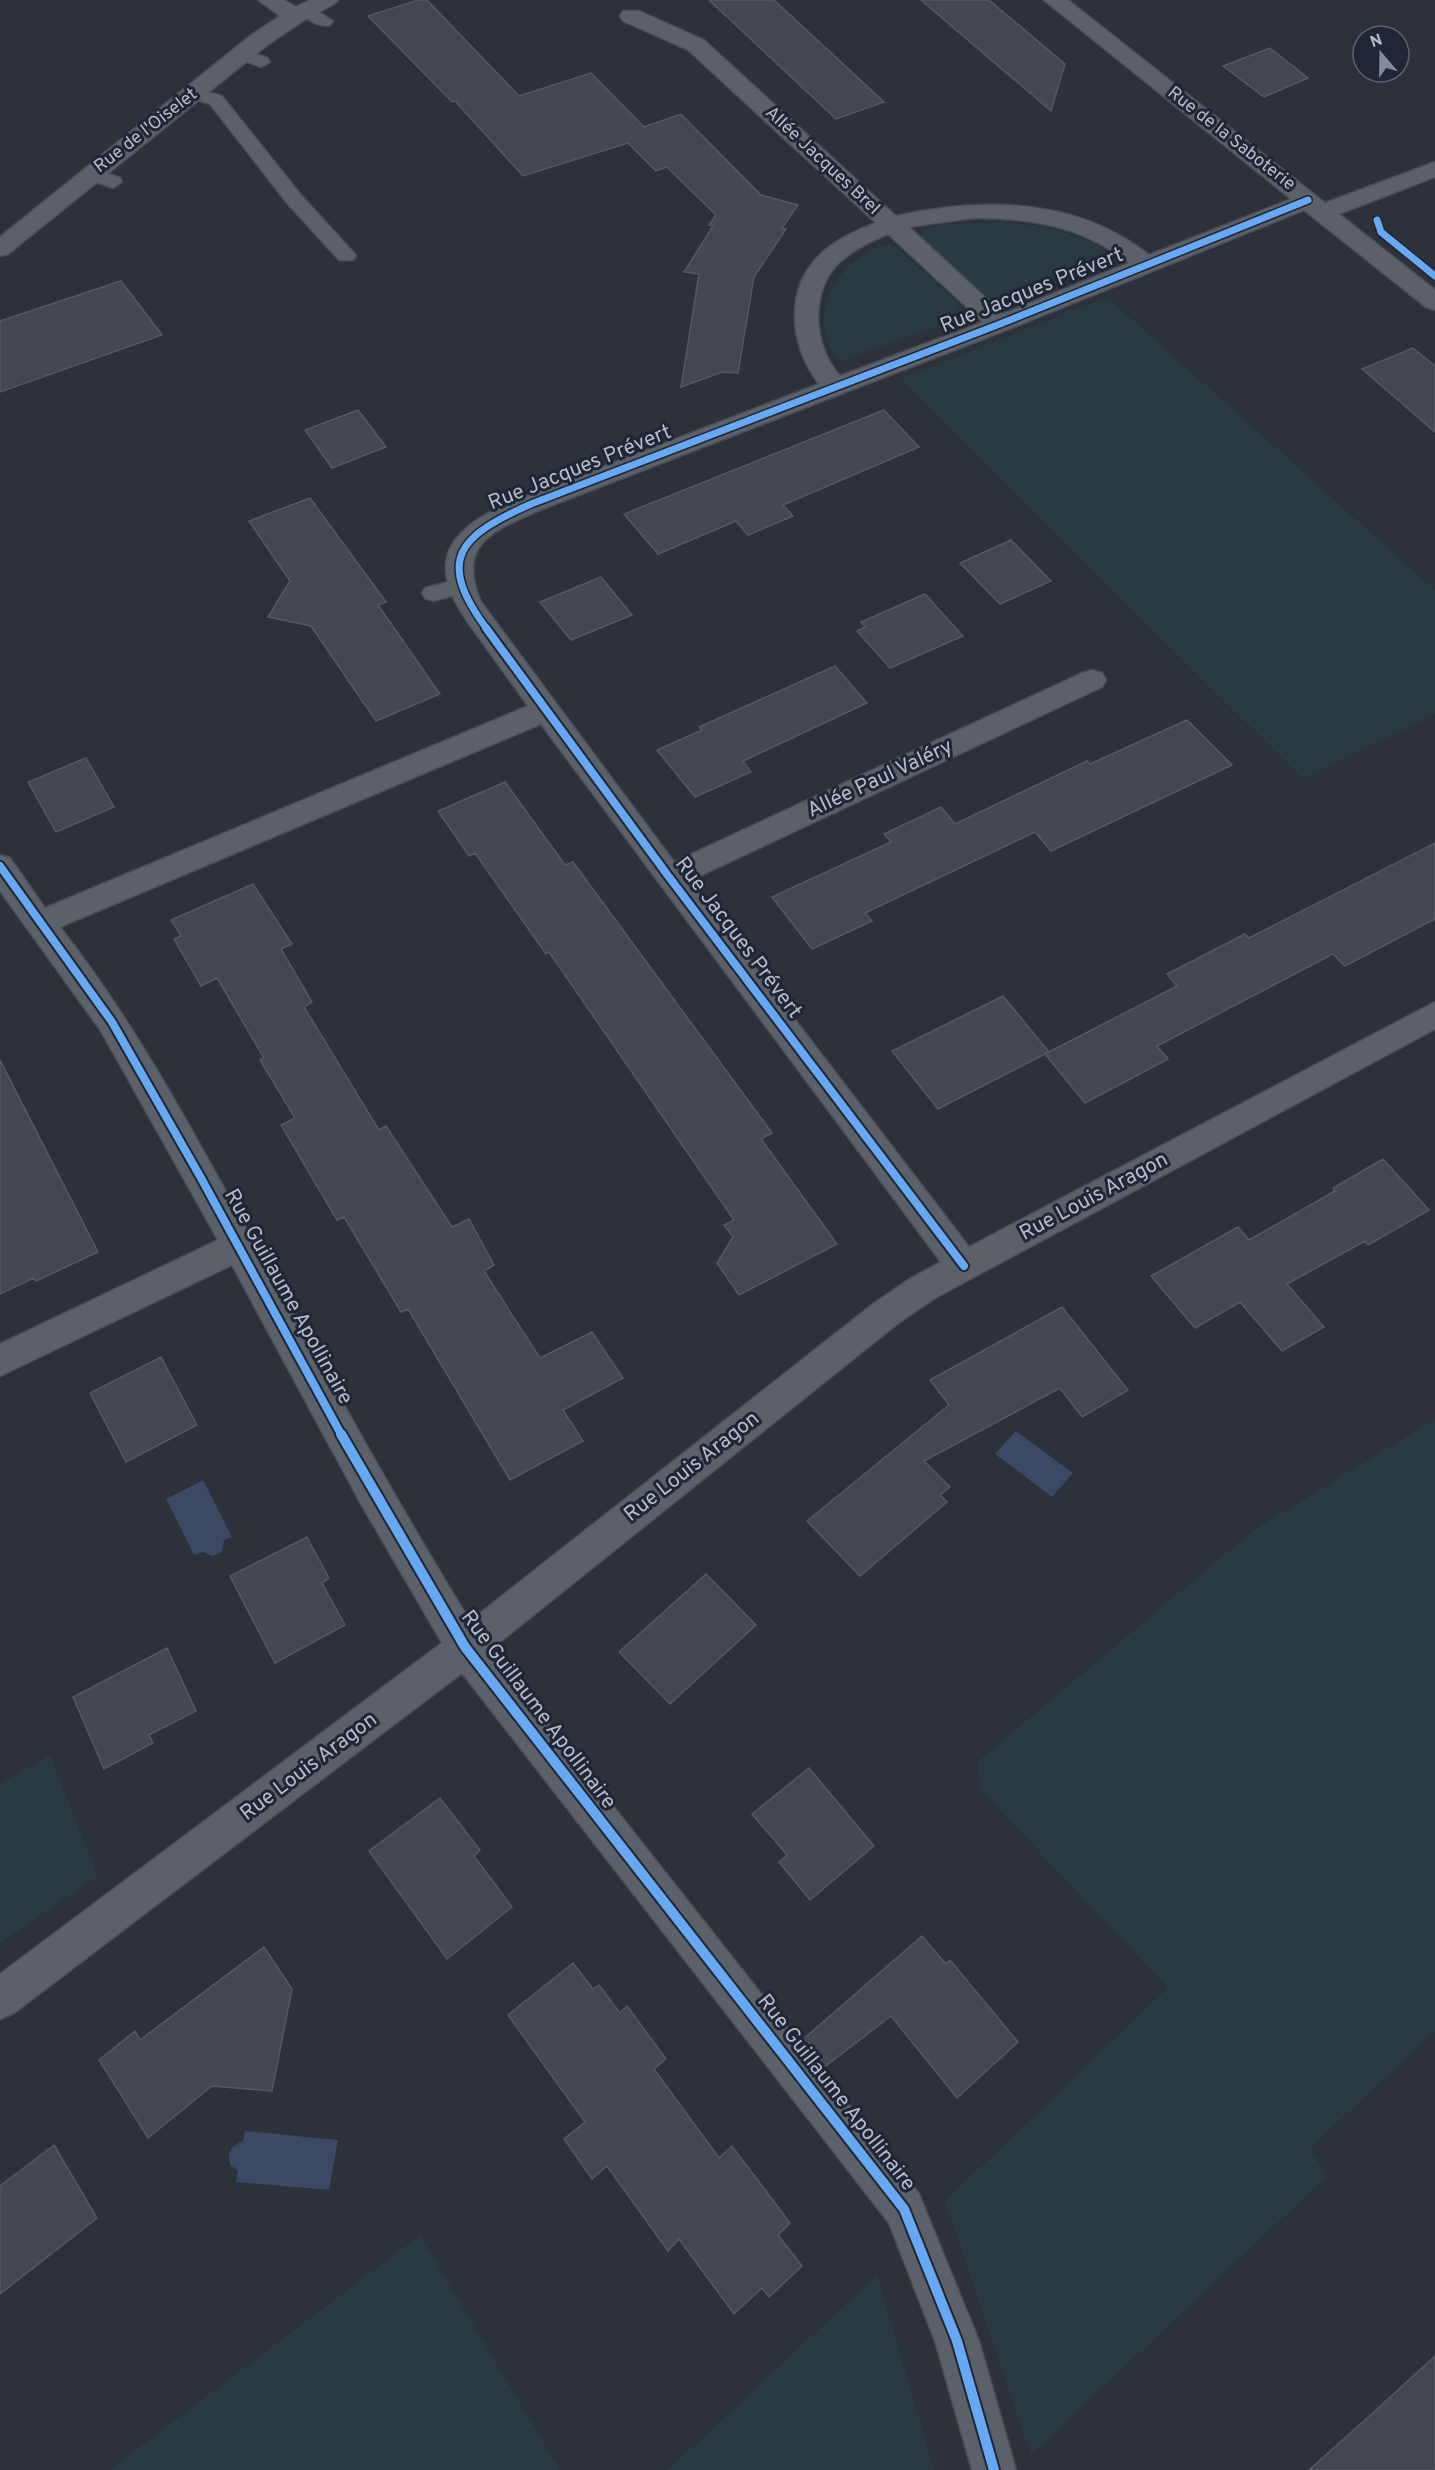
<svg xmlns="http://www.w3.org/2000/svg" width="1435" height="2470" viewBox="0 0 1435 2470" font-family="Overpass,sans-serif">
	<rect width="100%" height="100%" fill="#2c313a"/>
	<path fill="#293b40" d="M 1002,222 C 1038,225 1072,231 1104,249 L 1108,253 L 1107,258 L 1024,290 L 1028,298 L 1006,303 L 986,299 L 921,238 L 927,228 L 945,224 Z
		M 888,245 L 895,246 L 956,302 L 962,311 L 961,318 L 950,330 L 937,327 L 840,361 C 831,355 829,347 826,337 C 815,296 848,254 888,245 Z
		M 1107,297 L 1435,590 L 1435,714 L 1303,779 L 901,379 Z
		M 1435,1419 L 1435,2031 L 1310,2148 L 1326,2177 L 1031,2455 L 945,2201 L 1168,1988 L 980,1789 L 978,1761 L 1254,1530 Z
		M 50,1755 L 98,1876 L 0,1943 L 0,1784 Z
		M 420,2235 L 560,2470 L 109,2470 Z
		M 877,2275 L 934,2470 L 668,2470 Z"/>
	<path fill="#3b4965" d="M 1016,1431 L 1073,1473 L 1052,1497 L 995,1454 Z
		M 203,1480 L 232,1537 L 224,1540 L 222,1552 L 213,1556 L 203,1552 L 194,1555 L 166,1499 Z
		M 245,2131 L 338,2140 L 329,2190 L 236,2182 L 238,2170 L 231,2166 C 226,2153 231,2146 243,2141 Z"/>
	<path fill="#43474f" stroke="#545961" stroke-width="1.5" d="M 418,0 L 427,0 L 519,96 L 591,73 L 644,127 L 681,114 L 761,195 L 798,205 L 782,228 L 786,229 L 754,277 L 738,373 L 722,372 L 681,387 L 699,274 L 684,272 L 713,226 L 709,225 L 716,215 L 667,167 L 656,171 L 628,143 L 523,176 L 455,101 L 452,102 L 368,16 Z
		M 709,0 L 774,0 L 884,102 L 836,119 Z
		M 921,0 L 989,0 L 1065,64 L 1051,111 Z
		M 1270,48 L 1308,78 L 1264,97 L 1223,66 Z
		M 121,281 L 162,335 L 0,392 L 0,321 Z
		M 1413,348 L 1435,366 L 1435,432 L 1362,369 Z
		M 358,410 L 386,447 L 332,468 L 305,430 Z
		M 884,410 L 919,447 L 783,505 L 793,516 L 748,535 L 736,521 L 658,554 L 624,514 Z
		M 310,498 L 386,602 L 378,605 L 440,694 L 376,721 L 311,626 L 268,617 L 290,581 L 249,521 Z
		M 1011,540 L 1051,581 L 1000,604 L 960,563 Z
		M 601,577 L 632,615 L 571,640 L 540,602 Z
		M 925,594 L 963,636 L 890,668 L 857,631 L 865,627 L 861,622 Z
		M 835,666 L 867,703 L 743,761 L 751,772 L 695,797 L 657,750 L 702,730 L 699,727 Z
		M 1187,720 L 1232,765 L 1051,851 L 1035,832 L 865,913 L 872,921 L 812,949 L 772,897 L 891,842 L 884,834 L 941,807 L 955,824 L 1087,761 L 1090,764 Z
		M 86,758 L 114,807 L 56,832 L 28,782 Z
		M 505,782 L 565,865 L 573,862 L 772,1133 L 761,1139 L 837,1244 L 739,1295 L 717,1263 L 733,1237 L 724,1225 L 734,1220 L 549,952 L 546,954 L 475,853 L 469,856 L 438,811 Z
		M 1435,843 L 1435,919 L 1345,966 L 1333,954 L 1157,1046 L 1168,1059 L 1085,1103 L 1045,1054 L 1177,986 L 1167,974 L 1245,934 L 1249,938 Z
		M 253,884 L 292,944 L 281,949 L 312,1002 L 304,1007 L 379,1130 L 386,1126 L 452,1227 L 469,1219 L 494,1265 L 484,1271 L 540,1358 L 592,1332 L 623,1378 L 563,1410 L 583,1441 L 510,1480 L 408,1309 L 401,1312 L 344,1217 L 337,1220 L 281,1125 L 295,1118 L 260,1060 L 264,1058 L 217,978 L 201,986 L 174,939 L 181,936 L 171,920 Z
		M 1003,996 L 1049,1052 L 938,1109 L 892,1051 Z
		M 0,1060 L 98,1252 L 36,1281 L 34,1278 L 0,1294 Z
		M 1383,1159 L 1429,1210 L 1368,1245 L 1365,1241 L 1287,1284 L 1324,1327 L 1282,1351 L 1240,1302 L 1195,1328 L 1151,1276 L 1238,1227 L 1249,1240 L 1335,1191 L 1333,1188 Z
		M 1062,1307 L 1128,1390 L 1082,1417 L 1060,1388 L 924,1461 L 950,1487 L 940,1495 L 947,1502 L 860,1576 L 807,1521 L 949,1405 L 930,1380 Z
		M 161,1357 L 197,1425 L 126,1462 L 90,1393 Z
		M 307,1537 L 329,1578 L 322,1583 L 345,1625 L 275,1663 L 230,1576 Z
		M 706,1574 L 756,1625 L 670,1704 L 619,1652 Z
		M 167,1648 L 196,1711 L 149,1735 L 153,1743 L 104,1769 L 73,1697 Z
		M 809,1768 L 874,1846 L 810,1900 L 779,1862 L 787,1855 L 752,1814 Z
		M 440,1798 L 480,1850 L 474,1856 L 512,1907 L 447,1959 L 369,1851 Z
		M 922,1936 L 946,1964 L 950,1960 L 1018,2042 L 957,2098 L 891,2016 L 823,2068 L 801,2041 Z
		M 264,1947 L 292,1989 L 272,2091 L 212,2086 L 148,2138 L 99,2060 L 135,2031 L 140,2040 Z
		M 573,1963 L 593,1989 L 599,1985 L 620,2013 L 627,2006 L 666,2059 L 654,2069 L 719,2158 L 732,2146 L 790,2223 L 778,2235 L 802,2266 L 769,2297 L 762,2288 L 734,2314 L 679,2239 L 668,2251 L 607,2166 L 592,2179 L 564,2139 L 585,2122 L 508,2015 Z
		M 54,2145 L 97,2218 L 0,2294 L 0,2186 Z
		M 1435,2356 L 1435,2470 L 1309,2470 L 1376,2410 Z"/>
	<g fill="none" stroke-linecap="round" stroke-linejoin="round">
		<g stroke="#484c53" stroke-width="3">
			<path id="service" d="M 307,5 L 333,21 L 330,25 C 319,28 305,19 298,10 L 301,6 Z
				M 243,49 L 267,58 L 270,62 L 261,67 L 237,58 L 234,54 L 237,50 Z
				M 194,88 L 222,96 L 301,195 L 353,252 L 356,256 L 353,260 L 339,260 L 287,203 L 210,104 L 188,97 L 185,93 Z
				M 92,168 L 120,178 L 122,182 L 113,188 L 85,178 L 83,174 L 85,170 Z
				M 459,579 L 467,582 L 470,587 L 467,592 L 433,601 L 425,598 L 422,593 L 425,588 Z"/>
		</g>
		<g stroke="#484c53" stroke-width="3">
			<path id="minor" d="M 258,0 L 284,0 L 296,7 L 310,0 L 338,0 L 334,4 L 303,21 L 266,46 L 8,254 L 0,256 L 0,237 L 250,36 L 280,16 Z
				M 1044,0 L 1068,0 L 1325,203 L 1435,162 L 1435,177 L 1339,214 L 1435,290 L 1435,310 L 1426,307 L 1304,210 L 1009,329 L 540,510 C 493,531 456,543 481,602 L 674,862 L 1082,673 L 1092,670 L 1102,673 L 1106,680 L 1102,687 L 689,881 L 969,1247 L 1435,1002 L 1435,1029 L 935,1298 L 897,1324 L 490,1650 L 919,2194 L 979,2341 L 1016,2470 L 972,2470 L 935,2341 L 889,2223 L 462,1673 L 14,2013 L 0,2019 L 0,1974 L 442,1643 L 361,1504 L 232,1265 L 0,1376 L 0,1344 L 218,1240 L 101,1031 L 0,891 L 0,855 L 10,858 L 45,908 L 528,706 C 514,686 499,666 485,646 C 461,613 424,569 462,532 C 478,516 501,507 522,498 L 819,384 C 789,346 783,286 824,251 C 839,238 857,230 876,223 L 688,50 L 623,21 L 620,16 L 623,11 L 639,11 L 704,40 L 896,216 C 983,197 1076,197 1149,255 L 1291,199 ZM 973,218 C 1031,218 1083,226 1129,263 L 1003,314 L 909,227 ZM 888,234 L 983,322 L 840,376 C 813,347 809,290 840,262 C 854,249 871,241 888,234 ZM 541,724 L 941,1262 L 911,1278 L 873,1304 L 470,1621 C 391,1493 318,1358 246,1228 C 189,1124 133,1020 60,927 Z"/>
		</g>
		<use href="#service" fill="#5c6068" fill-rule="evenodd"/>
		<use href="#minor" fill="#5c6068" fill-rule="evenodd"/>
		<g stroke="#1f2635" stroke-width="10">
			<path id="cycleway-far2" d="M 1377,220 L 1381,232 L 1435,276
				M 487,629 C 435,559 459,536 531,504 L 1000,324 L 1308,200"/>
		</g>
		<g stroke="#1f2635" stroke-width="12">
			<path id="cycleway-far1" d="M 486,628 L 669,877 L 964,1266
				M 0,866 L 112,1022 L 201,1178 L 342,1436"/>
		</g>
		<g stroke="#1f2635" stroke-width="14">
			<path id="cycleway" d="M 341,1434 L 465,1647 L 904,2209 L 957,2341 L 994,2470"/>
		</g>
		<use href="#cycleway-far2" stroke="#66a8f1" stroke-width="7"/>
		<use href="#cycleway-far1" stroke="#66a8f1" stroke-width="8"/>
		<use href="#cycleway" stroke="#66a8f1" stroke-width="10"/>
	</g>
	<g text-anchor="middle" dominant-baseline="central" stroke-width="6" stroke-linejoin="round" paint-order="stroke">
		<g font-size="18" fill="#b7bccb" stroke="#1f2635">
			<text transform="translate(146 131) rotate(-38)">Rue de l'Oiselet</text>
			<text transform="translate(1231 139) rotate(38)">Rue de la Saboterie</text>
			<text transform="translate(822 161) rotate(43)">Allée Jacques Brel</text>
		</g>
		<g font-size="21" fill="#b7bccb" stroke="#1f2635">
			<text transform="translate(1032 291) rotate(-22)">Rue Jacques Prévert</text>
			<text transform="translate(580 468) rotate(-22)">Rue Jacques Prévert</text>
			<text transform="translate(880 779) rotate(-25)">Allée Paul Valéry</text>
			<text transform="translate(738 938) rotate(53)">Rue Jacques Prévert</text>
			<text transform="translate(1094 1197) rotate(-28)">Rue Louis Aragon</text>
			<text transform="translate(288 1297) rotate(61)">Rue Guillaume Apollinaire</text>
			<text transform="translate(692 1467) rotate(-38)">Rue Louis Aragon</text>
			<text transform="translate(538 1710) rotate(53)">Rue Guillaume Apollinaire</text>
			<text transform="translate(309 1767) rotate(-37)">Rue Louis Aragon</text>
			<text transform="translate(836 2093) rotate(52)">Rue Guillaume Apollinaire</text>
		</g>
	</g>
	<g transform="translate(1381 54) rotate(340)"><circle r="28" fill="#1f2635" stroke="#5c6271" stroke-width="1.5"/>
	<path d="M0-4.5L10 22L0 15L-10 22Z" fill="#868b98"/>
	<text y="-9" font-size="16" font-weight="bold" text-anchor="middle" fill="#b7bccb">N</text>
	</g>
</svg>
